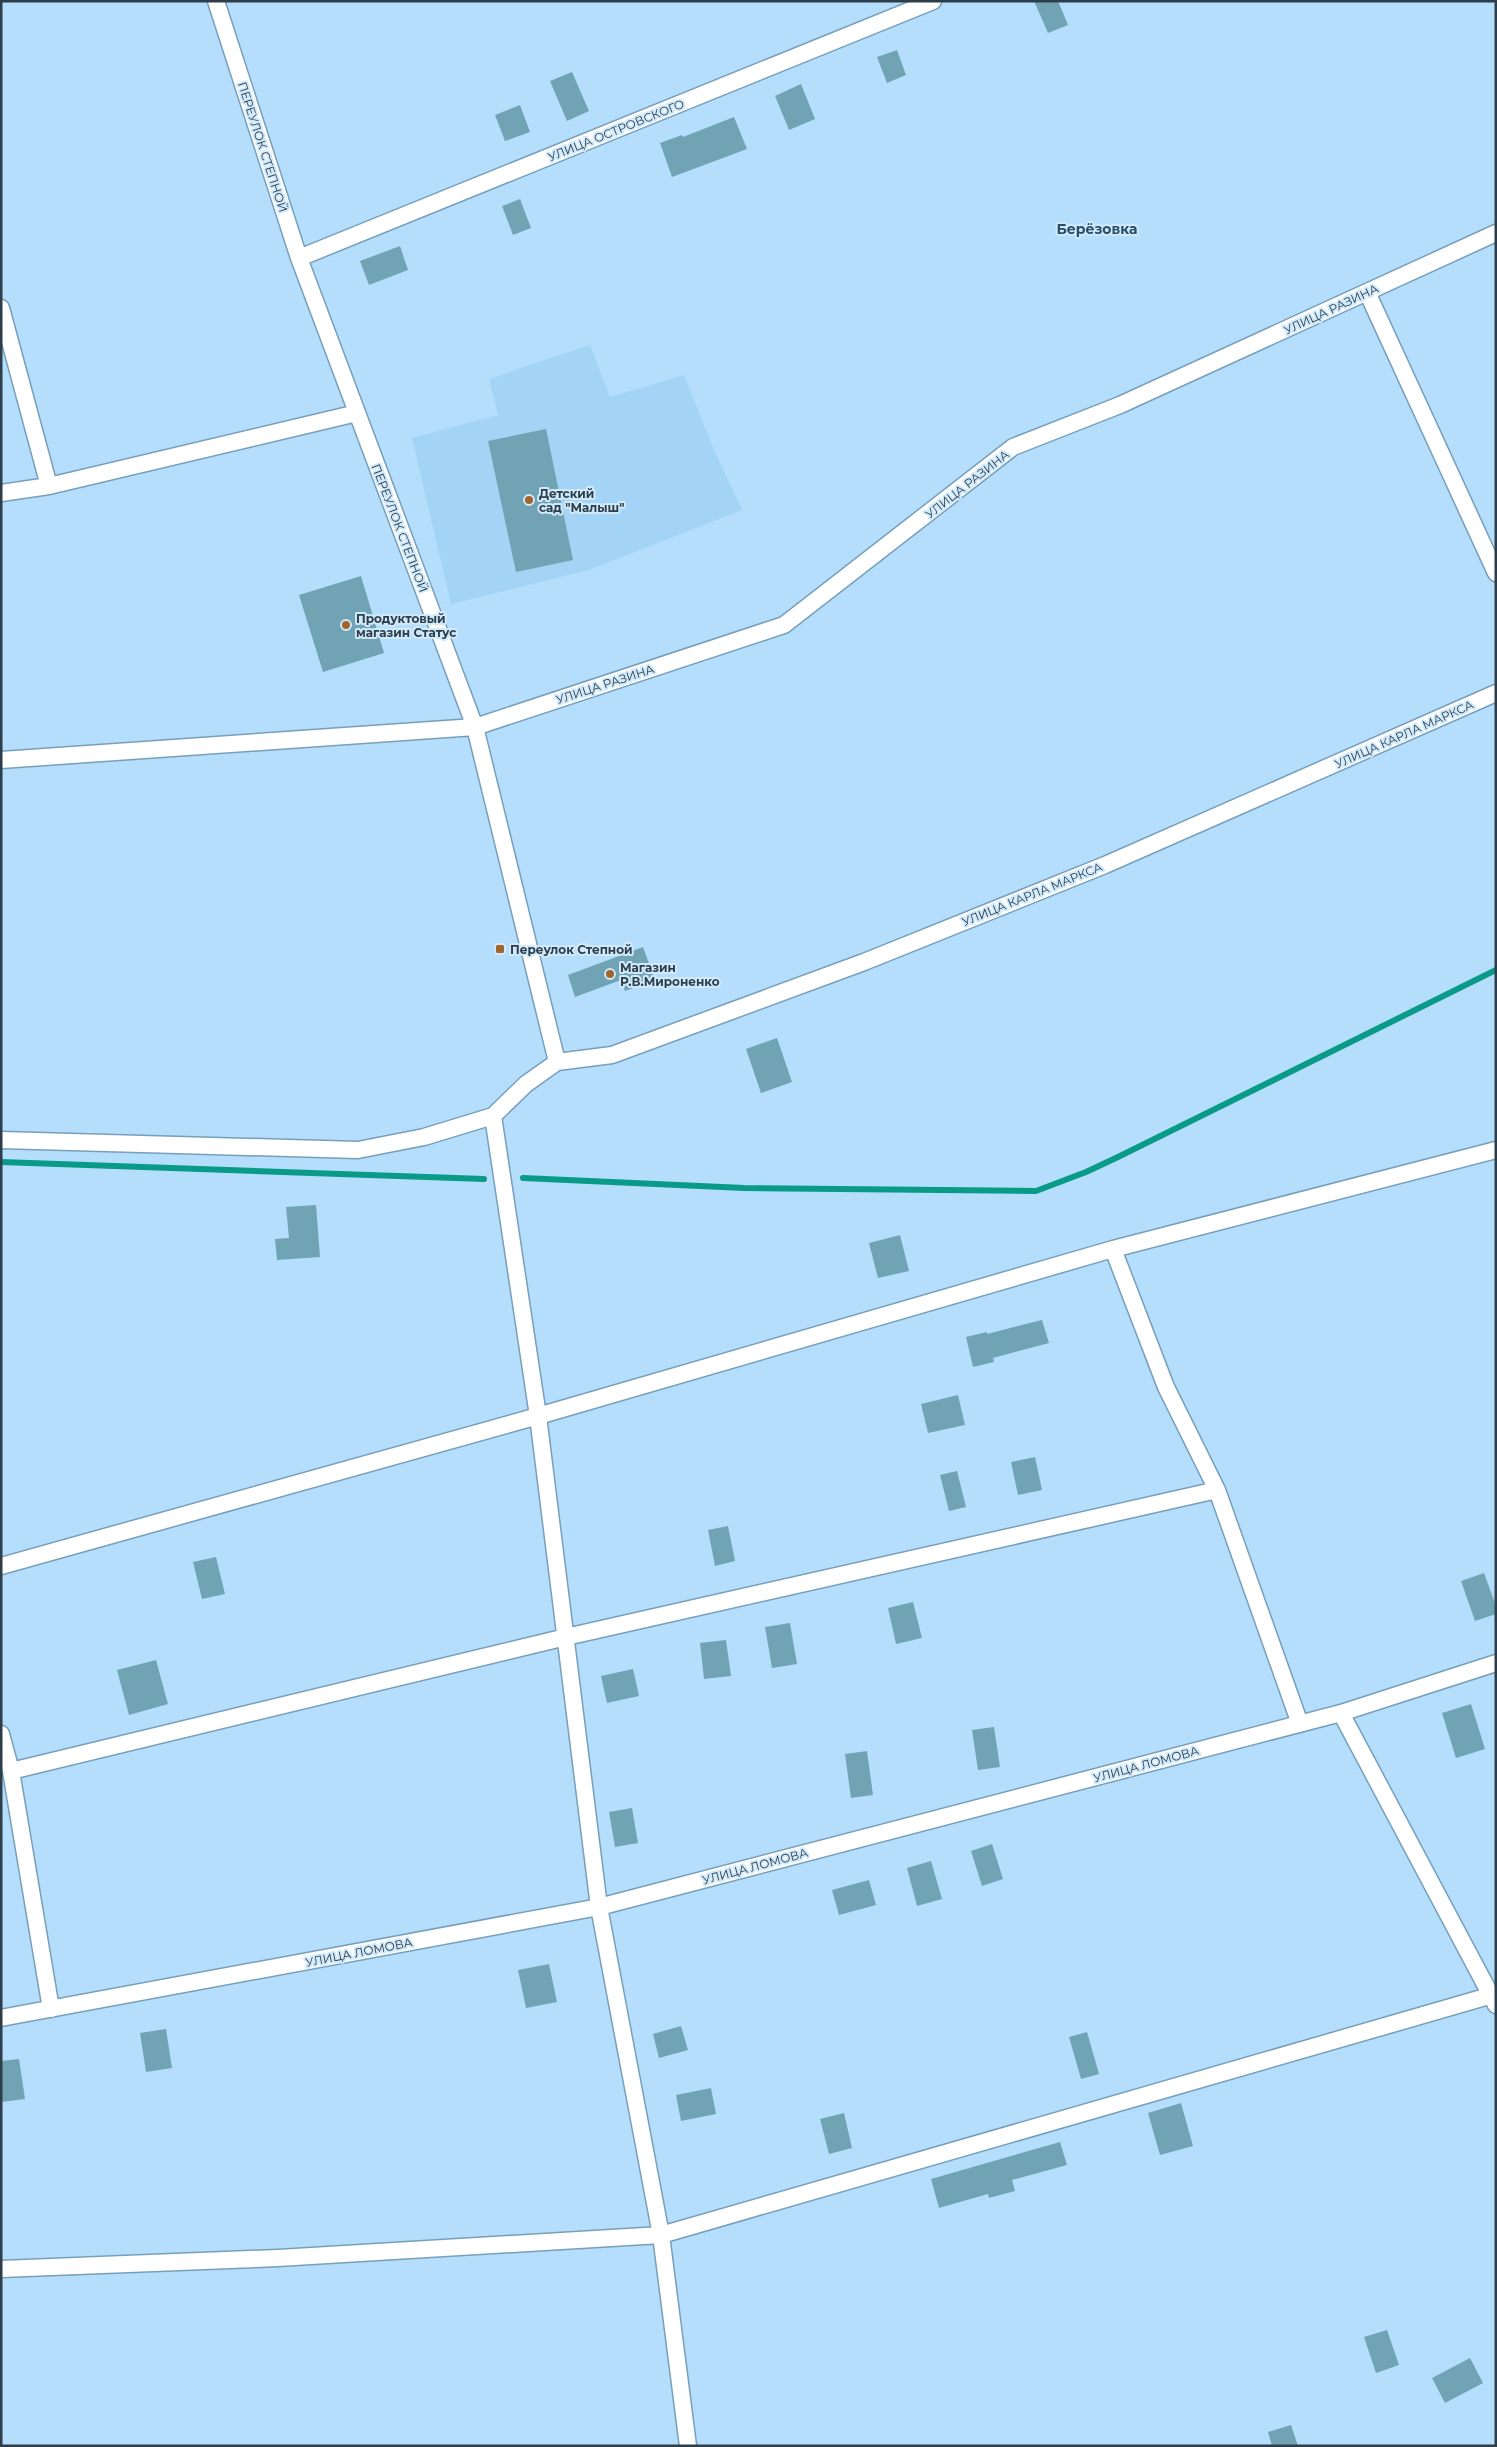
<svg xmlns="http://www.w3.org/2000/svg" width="1497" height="2447" viewBox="0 0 1497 2447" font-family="Montserrat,sans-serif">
	<rect width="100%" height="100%" fill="#b5defc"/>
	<path fill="#a3d3f5" d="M 590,345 L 610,397 L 684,375 L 713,448 L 742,510 L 589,570 L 451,604 L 412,438 L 498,415 L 489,379 Z"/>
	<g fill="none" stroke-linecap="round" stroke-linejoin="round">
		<path stroke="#099b87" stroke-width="6" d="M 1,1162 L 484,1179
			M 523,1178 L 744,1188 L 1036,1191 L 1086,1172 L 1118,1157 L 1496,970"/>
	</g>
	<path fill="#70a4b4" d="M 1034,1 L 1058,1 L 1068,25 L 1048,33 Z
		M 897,50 L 906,75 L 887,83 L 877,57 Z
		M 572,72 L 589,111 L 567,121 L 550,81 Z
		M 801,84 L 815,119 L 789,130 L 775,96 Z
		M 520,105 L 530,132 L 505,141 L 495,115 Z
		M 734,117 L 747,149 L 672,177 L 660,143 L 682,135 L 683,137 Z
		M 520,199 L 531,228 L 513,235 L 502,206 Z
		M 400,246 L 408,270 L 369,285 L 360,261 Z
		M 546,429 L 573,560 L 516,572 L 488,441 Z
		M 361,576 L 384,653 L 323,672 L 299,595 Z
		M 643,947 L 655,980 L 625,991 L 621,980 L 575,997 L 568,975 Z
		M 777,1038 L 792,1082 L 761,1093 L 746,1049 Z
		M 316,1205 L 320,1257 L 277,1260 L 275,1239 L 289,1238 L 286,1207 Z
		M 900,1235 L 909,1271 L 878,1278 L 869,1243 Z
		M 1042,1320 L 1049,1343 L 993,1358 L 994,1362 L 973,1367 L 966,1337 L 987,1332 L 987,1334 Z
		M 958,1395 L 965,1425 L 928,1433 L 921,1404 Z
		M 1035,1457 L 1042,1490 L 1018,1495 L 1011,1462 Z
		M 957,1471 L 966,1507 L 949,1511 L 940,1475 Z
		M 728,1526 L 735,1561 L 715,1566 L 708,1530 Z
		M 216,1557 L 225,1594 L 202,1599 L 193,1562 Z
		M 1484,1573 L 1496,1606 L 1496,1614 L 1475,1621 L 1461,1581 Z
		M 913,1602 L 922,1638 L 896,1644 L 888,1608 Z
		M 790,1623 L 797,1664 L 772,1668 L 765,1627 Z
		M 726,1640 L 731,1676 L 704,1679 L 700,1643 Z
		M 156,1660 L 168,1704 L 129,1715 L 117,1670 Z
		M 633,1669 L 639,1696 L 607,1703 L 601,1676 Z
		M 1471,1704 L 1485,1749 L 1456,1758 L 1442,1713 Z
		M 994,1727 L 1000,1767 L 978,1770 L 972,1730 Z
		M 867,1751 L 873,1795 L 851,1798 L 845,1754 Z
		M 632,1808 L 638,1843 L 615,1847 L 609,1812 Z
		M 992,1844 L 1003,1879 L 982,1886 L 971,1851 Z
		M 931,1861 L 942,1899 L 917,1906 L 907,1868 Z
		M 869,1880 L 876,1905 L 839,1915 L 832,1890 Z
		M 549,1964 L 557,2002 L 526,2008 L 518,1970 Z
		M 681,2026 L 688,2050 L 659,2058 L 653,2034 Z
		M 166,2029 L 172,2068 L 146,2072 L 140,2033 Z
		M 1087,2032 L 1099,2074 L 1081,2079 L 1069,2037 Z
		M 19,2059 L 25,2099 L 1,2102 L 1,2061 Z
		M 711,2088 L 716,2114 L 681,2121 L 676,2095 Z
		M 1181,2103 L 1193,2146 L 1160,2155 L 1148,2113 Z
		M 844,2113 L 852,2148 L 829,2154 L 820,2119 Z
		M 1060,2142 L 1067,2165 L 1012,2180 L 1015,2191 L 989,2198 L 988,2194 L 939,2208 L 931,2179 Z
		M 1387,2330 L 1399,2365 L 1376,2373 L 1364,2337 Z
		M 1470,2358 L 1483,2383 L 1445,2403 L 1432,2378 Z
		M 1291,2425 L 1298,2446 L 1272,2446 L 1268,2432 Z"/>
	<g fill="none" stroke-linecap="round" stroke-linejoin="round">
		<g stroke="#779fbb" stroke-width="19">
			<path id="street" d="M 216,1 L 299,258 L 475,727 L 557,1062
				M 299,258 L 933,1
				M 1367,292 L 1496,573
				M 1,308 L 49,486
				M 1,493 L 49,486 L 357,413
				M 1,760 L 475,727 L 784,625 L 1013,447 L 1120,405 L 1496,233
				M 493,1116 L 538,1416 L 599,1907 L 661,2235 L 688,2446
				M 1,1140 L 358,1150 L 424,1137 L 493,1116 L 526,1084 L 557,1062 L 612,1055 L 864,962 L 1105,865 L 1496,693
				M 1113,1249 L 1166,1387 L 1217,1490 L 1300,1724
				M 1,1566 L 538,1416 L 1113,1249 L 1496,1150
				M 1341,1713 L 1496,2005
				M 1,1734 L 11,1771 L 51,2009
				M 11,1771 L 566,1637 L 1217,1490
				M 1,2018 L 599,1907 L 1341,1713 L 1496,1663
				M 1,2269 L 278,2258 L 661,2235 L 1496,1994"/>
		</g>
		<use href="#street" stroke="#fff" stroke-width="16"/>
	</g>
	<g fill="#a4652d" stroke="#d0e9fb" stroke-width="2">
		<circle cx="529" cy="500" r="5"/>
		<circle cx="346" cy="625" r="5"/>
		<rect x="495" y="944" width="10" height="10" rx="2.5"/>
		<circle cx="610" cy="974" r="5"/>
	</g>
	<g text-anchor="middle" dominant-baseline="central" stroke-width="4" stroke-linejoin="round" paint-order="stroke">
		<g font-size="12" fill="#2d3e4a" stroke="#d0e9fb">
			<text transform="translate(616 130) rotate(-22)">УЛИЦА ОСТРОВСКОГО</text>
			<text transform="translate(263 147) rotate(72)">ПЕРЕУЛОК СТЕПНОЙ</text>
			<text transform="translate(1331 309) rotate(-25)">УЛИЦА РАЗИНА</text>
			<text transform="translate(967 484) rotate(-38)">УЛИЦА РАЗИНА</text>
			<text transform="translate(400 528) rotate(69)">ПЕРЕУЛОК СТЕПНОЙ</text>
			<text transform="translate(605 684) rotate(-18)">УЛИЦА РАЗИНА</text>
			<text transform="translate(1404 734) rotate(-24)">УЛИЦА КАРЛА МАРКСА</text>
			<text transform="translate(1032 894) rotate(-22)">УЛИЦА КАРЛА МАРКСА</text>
			<text transform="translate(1146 1764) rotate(-15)">УЛИЦА ЛОМОВА</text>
			<text transform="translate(755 1866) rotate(-15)">УЛИЦА ЛОМОВА</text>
			<text transform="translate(359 1952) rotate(-11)">УЛИЦА ЛОМОВА</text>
		</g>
		<g font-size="12" font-weight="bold" fill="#2d3e4a" stroke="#d0e9fb" text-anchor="start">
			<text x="539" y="493">Детский<tspan x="539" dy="14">сад "Малыш"</tspan></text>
			<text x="356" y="618">Продуктовый<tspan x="356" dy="14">магазин Статус</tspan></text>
			<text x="510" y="949">Переулок Степной</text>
			<text x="620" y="967">Магазин<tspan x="620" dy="14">Р.В.Мироненко</tspan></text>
		</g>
		<g font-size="14" font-weight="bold" fill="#284e67" stroke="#d0e9fb">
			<text x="1097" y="229">Берёзовка</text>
		</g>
	</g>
	<rect width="1497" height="2447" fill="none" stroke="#2d3e4a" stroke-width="5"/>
</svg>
